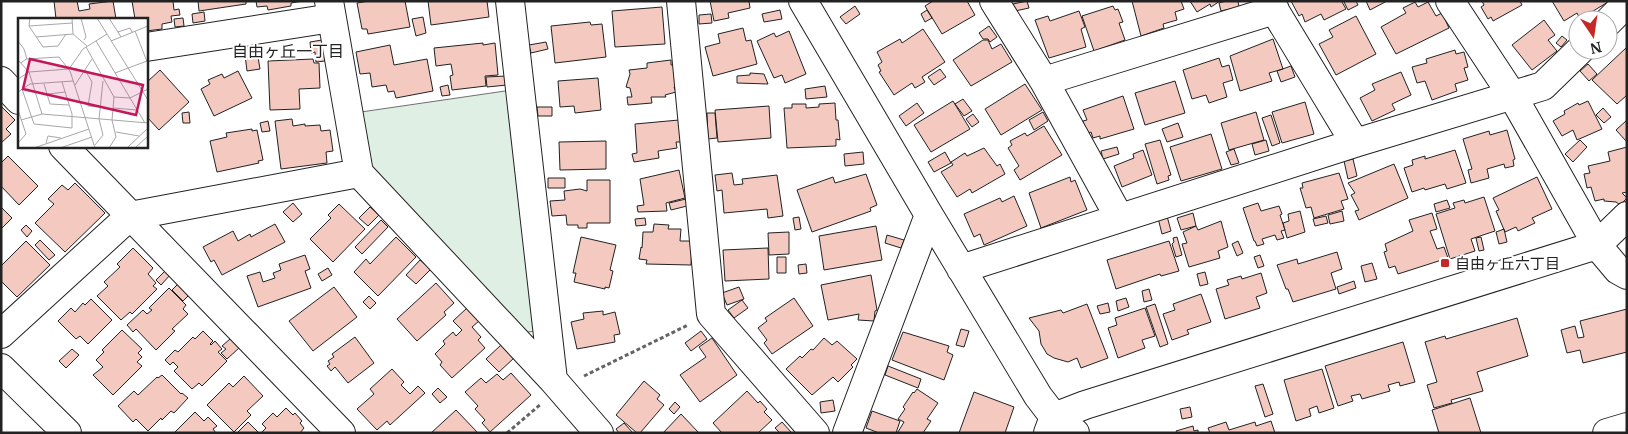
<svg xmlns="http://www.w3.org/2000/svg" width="1628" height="434" viewBox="0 0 1628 434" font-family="Merriweather,'Noto Sans JP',serif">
	<rect width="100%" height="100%" fill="#fff"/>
	<path fill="#e0efe3" stroke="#6f6f6f" d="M 512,90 L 537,331 L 528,332 L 520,330 L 367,162 L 361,112 Z"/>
	<path fill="#f3c9c0" stroke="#222" d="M 54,1 L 77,1 L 79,11 L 90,9 L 89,4 L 113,1 L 116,19 L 56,19 Z
		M 132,1 L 173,1 L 174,10 L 179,9 L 180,15 L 171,16 L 172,22 L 162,24 L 162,29 L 146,31 L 146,19 L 135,19 Z
		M 198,1 L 246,1 L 246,4 L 199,11 Z
		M 256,1 L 303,1 L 291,3 L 291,6 L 268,10 L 267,6 L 257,7 Z
		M 369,1 L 405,1 L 410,27 L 368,34 L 367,29 L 362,29 L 357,3 Z
		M 428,1 L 487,1 L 489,17 L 431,25 Z
		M 710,1 L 749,1 L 750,8 L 728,13 L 729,18 L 714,21 Z
		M 933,1 L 967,1 L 975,15 L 942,34 L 925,6 Z
		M 1027,1 L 1029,8 L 1015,11 L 1013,4 Z
		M 1132,1 L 1181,1 L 1184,9 L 1175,12 L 1177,20 L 1163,24 L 1164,28 L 1141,36 Z
		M 1190,1 L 1220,1 L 1211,7 L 1210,4 L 1197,12 Z
		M 1226,1 L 1238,1 L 1239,7 L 1221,11 L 1219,3 Z
		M 1291,1 L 1344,1 L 1342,2 L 1346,9 L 1324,20 L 1321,14 L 1305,22 L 1302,14 L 1299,16 Z
		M 1346,1 L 1356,1 L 1358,5 L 1348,10 L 1344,2 Z
		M 1366,1 L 1387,1 L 1370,10 Z
		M 1482,1 L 1520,1 L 1522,5 L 1493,21 L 1491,17 L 1488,19 L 1481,7 L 1484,5 Z
		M 1552,1 L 1608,1 L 1608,2 L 1580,19 L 1577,13 L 1564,21 Z
		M 1415,2 L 1418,7 L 1428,2 L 1436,16 L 1442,13 L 1449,28 L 1396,54 L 1381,27 L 1406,13 L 1403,8 Z
		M 855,6 L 860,14 L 846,24 L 840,17 Z
		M 1113,6 L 1115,10 L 1118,9 L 1123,22 L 1119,23 L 1125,40 L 1094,51 L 1082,16 Z
		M 662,7 L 665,44 L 615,47 L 612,11 Z
		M 780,10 L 782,19 L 764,22 L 762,14 Z
		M 927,10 L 932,18 L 925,22 L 921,14 Z
		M 1079,11 L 1085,27 L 1081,29 L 1086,47 L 1049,58 L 1035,20 L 1048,16 L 1050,21 Z
		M 204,12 L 205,21 L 193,23 L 192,14 Z
		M 711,14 L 712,23 L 699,24 L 699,15 Z
		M 1356,16 L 1376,54 L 1336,75 L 1319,44 L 1333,37 L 1329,30 Z
		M 423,17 L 426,33 L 416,36 L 412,19 Z
		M 183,18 L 184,26 L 175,27 L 174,19 Z
		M 1544,20 L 1555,35 L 1548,40 L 1557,51 L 1532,70 L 1512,45 Z
		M 590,22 L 591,25 L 602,24 L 606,57 L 555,63 L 551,26 Z
		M 989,26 L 997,37 L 990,42 L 988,39 L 983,39 L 979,33 Z
		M 743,28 L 746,41 L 751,40 L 757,64 L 713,76 L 705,47 L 720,43 L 718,34 Z
		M 923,29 L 945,62 L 922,77 L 925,82 L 915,88 L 912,83 L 894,95 L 879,72 L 881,71 L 878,65 L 882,62 L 877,52 L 900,39 L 902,43 Z
		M 789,31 L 806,74 L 785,83 L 782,75 L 774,78 L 757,41 L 774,33 L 776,37 Z
		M 1562,36 L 1567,40 L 1561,47 L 1556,43 Z
		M 1273,39 L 1283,69 L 1269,73 L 1272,81 L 1240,91 L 1230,56 Z
		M 322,40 L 325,61 L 316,62 L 315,52 L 311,53 L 310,42 Z
		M 983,40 L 988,40 L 992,49 L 1001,44 L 1012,62 L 971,86 L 953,60 Z
		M 546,42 L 548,49 L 531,53 L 529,45 Z
		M 483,43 L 483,45 L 495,43 L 498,75 L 485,76 L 486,86 L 452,90 L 450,76 L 453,75 L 451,64 L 436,66 L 434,48 Z
		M 256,45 L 260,69 L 247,71 L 244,47 Z
		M 390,45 L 394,65 L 427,59 L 433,91 L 396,98 L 394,91 L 388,92 L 386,85 L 372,87 L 370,73 L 360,74 L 356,52 Z
		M 1627,47 L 1627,95 L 1617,104 L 1592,80 Z
		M 1455,50 L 1456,54 L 1464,52 L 1468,67 L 1464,68 L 1468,80 L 1455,84 L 1457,91 L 1432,100 L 1425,81 L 1417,83 L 1412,67 L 1427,63 L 1426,59 Z
		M 1219,58 L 1222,67 L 1229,65 L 1233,80 L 1223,83 L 1227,97 L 1209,103 L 1206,95 L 1192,99 L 1183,70 Z
		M 313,59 L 314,63 L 319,63 L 320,88 L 299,89 L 300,109 L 270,110 L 268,61 Z
		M 671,60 L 671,65 L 675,65 L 677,87 L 674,87 L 676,92 L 665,95 L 666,97 L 651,97 L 652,103 L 628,105 L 627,97 L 632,97 L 630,88 L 626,87 L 630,74 L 629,70 L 647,68 L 647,63 Z
		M 1588,64 L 1597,74 L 1589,81 L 1580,71 Z
		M 1291,66 L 1295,77 L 1281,82 L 1277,71 Z
		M 940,69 L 946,77 L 934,85 L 928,77 Z
		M 160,70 L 189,102 L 159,130 L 146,116 L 146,83 Z
		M 238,71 L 252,98 L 214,116 L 201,89 L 210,84 L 208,80 L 222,74 L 224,78 Z
		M 1401,72 L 1411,95 L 1392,104 L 1395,110 L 1372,121 L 1360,98 L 1375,90 L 1372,84 Z
		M 750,73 L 764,74 L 768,84 L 737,83 L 737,76 L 750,75 Z
		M 506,76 L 507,85 L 487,87 L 486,77 Z
		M 598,78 L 601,110 L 575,113 L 574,106 L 560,107 L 558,81 Z
		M 1175,81 L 1185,113 L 1145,125 L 1135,93 Z
		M 1025,84 L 1042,110 L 1001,135 L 985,109 Z
		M 448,85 L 450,95 L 442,96 L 440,87 Z
		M 825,86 L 827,97 L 806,99 L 805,89 Z
		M 1123,96 L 1134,129 L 1100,139 L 1100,136 L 1093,138 L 1091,132 L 1086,134 L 1083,121 L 1087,120 L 1083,110 Z
		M 963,99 L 972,111 L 964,116 L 955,104 Z
		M 953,101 L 970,129 L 931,152 L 914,125 Z
		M 1588,101 L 1602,129 L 1577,140 L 1573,130 L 1562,136 L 1553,121 L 1565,114 L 1564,111 L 1578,103 L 1579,105 Z
		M 1305,102 L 1314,134 L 1282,143 L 1272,112 Z
		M 835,103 L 836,120 L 838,120 L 840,140 L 836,139 L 836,146 L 787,148 L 784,108 L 792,108 L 792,104 L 806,104 L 806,108 L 819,107 L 819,104 Z
		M 917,103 L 924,113 L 906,126 L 899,116 Z
		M 1,106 L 15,120 L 6,129 L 11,134 L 1,143 Z
		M 769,106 L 771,138 L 718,142 L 715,110 Z
		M 537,107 L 552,107 L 552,116 L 538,116 Z
		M 1603,108 L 1611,117 L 1604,123 L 1596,115 Z
		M 189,112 L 190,123 L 183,123 L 182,113 Z
		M 1043,112 L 1048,121 L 1034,130 L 1029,120 Z
		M 1256,112 L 1264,140 L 1229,150 L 1221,123 Z
		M 707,113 L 715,113 L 717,138 L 708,139 Z
		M 973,114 L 979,122 L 972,127 L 966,119 Z
		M 1271,115 L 1280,143 L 1272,146 L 1262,118 Z
		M 292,119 L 293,126 L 305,124 L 305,126 L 320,125 L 321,131 L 330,130 L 333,151 L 326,152 L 327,163 L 281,169 L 275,121 Z
		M 679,120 L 681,142 L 676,142 L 677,148 L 658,151 L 659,158 L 634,162 L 632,154 L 637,153 L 635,124 Z
		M 1627,120 L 1627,142 L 1616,130 Z
		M 268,121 L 270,131 L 262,132 L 260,123 Z
		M 1178,123 L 1183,137 L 1167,142 L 1162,129 Z
		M 1044,126 L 1062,155 L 1020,180 L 1014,170 L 1019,166 L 1008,148 L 1012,145 L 1010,141 L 1025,133 L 1027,136 Z
		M 252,129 L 252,131 L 257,130 L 263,160 L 258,161 L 259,163 L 217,172 L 210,141 L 227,137 L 226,133 Z
		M 1507,130 L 1515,159 L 1513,160 L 1514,166 L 1505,168 L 1504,164 L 1487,169 L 1489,178 L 1471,183 L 1468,170 L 1472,169 L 1463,139 L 1489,131 L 1490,135 Z
		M 1211,134 L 1222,169 L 1181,181 L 1170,147 Z
		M 1160,140 L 1171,175 L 1168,176 L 1169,180 L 1157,184 L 1145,144 Z
		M 1266,140 L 1269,151 L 1255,155 L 1252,144 Z
		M 1580,140 L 1587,147 L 1573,162 L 1565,154 Z
		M 606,141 L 606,169 L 560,170 L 559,142 Z
		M 1117,147 L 1119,154 L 1103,159 L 1101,151 Z
		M 1627,147 L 1627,192 L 1622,193 L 1627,198 L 1620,205 L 1616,202 L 1604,201 L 1604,199 L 1595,201 L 1591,187 L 1587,188 L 1584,174 L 1590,173 L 1588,166 L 1610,161 L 1608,152 Z
		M 984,148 L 997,166 L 1000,164 L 1005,174 L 972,193 L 970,189 L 957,197 L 941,172 L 953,165 L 951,162 L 965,153 L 967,156 Z
		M 1234,149 L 1239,163 L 1231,165 L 1226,152 Z
		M 1143,150 L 1152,175 L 1122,187 L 1114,166 L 1134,158 L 1133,154 Z
		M 1455,150 L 1466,183 L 1447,189 L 1445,184 L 1425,190 L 1424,188 L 1412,192 L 1404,168 L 1413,165 L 1412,160 L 1425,156 L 1425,159 Z
		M 863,152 L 864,164 L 845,166 L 844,154 Z
		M 945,152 L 951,163 L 934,172 L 928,162 Z
		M 8,156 L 38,186 L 19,205 L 1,186 L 1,163 Z
		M 1353,159 L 1357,176 L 1348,179 L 1344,161 Z
		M 1394,164 L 1408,198 L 1359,220 L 1355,211 L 1359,210 L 1351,195 L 1355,193 L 1348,183 Z
		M 679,170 L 685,198 L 666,203 L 667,211 L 638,212 L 637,206 L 644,205 L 640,179 Z
		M 732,173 L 734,185 L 743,184 L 742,179 L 777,175 L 783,216 L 768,218 L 767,209 L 724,213 L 722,190 L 717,191 L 715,175 Z
		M 1339,173 L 1348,199 L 1341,201 L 1344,209 L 1314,218 L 1311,207 L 1306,208 L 1300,188 L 1303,188 L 1302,183 Z
		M 866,174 L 877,205 L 870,208 L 871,211 L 812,232 L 797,190 L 833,177 L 835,183 Z
		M 1070,177 L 1071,182 L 1075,180 L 1087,210 L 1041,228 L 1029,193 Z
		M 1537,177 L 1552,209 L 1532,218 L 1535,223 L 1518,231 L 1516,227 L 1505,232 L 1496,211 L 1499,210 L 1493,198 Z
		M 548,178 L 565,178 L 565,188 L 548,188 Z
		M 587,180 L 610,180 L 610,223 L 587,223 L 587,228 L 578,228 L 578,225 L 567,225 L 566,215 L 552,216 L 550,201 L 565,200 L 564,191 L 580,189 L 587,191 Z
		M 75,183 L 105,213 L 65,252 L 35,223 L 54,204 L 48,199 L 62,185 L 68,190 Z
		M 1014,196 L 1027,226 L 984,245 L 980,234 L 974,237 L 964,214 L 1000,198 L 1002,202 Z
		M 1484,197 L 1495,231 L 1471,239 L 1475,251 L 1450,259 L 1436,214 L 1455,208 L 1453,203 L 1464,200 L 1465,203 Z
		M 686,199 L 687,206 L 671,210 L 669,203 Z
		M 1447,200 L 1450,208 L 1436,212 L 1434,204 Z
		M 293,203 L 302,214 L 293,222 L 283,212 Z
		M 1258,203 L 1261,211 L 1279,206 L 1282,214 L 1280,215 L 1285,230 L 1281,231 L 1284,238 L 1277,240 L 1275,235 L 1262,239 L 1264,244 L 1257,246 L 1255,241 L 1254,241 L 1243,208 Z
		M 339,204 L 365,229 L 333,262 L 310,239 L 331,218 L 328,215 Z
		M 1,207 L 12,218 L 1,229 Z
		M 370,207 L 379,215 L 368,226 L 359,218 Z
		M 1300,211 L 1305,232 L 1287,238 L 1283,223 L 1289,221 L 1288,214 Z
		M 1342,211 L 1344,221 L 1330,224 L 1328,215 Z
		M 1193,213 L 1196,226 L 1181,230 L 1177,218 Z
		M 1432,213 L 1437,229 L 1430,231 L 1437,249 L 1444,247 L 1448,258 L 1398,274 L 1395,266 L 1389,268 L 1384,252 L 1387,251 L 1385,244 L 1413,231 L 1409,220 Z
		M 1167,216 L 1171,231 L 1162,234 L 1158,218 Z
		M 1326,216 L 1328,223 L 1315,226 L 1313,219 Z
		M 799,217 L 801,229 L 795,230 L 793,218 Z
		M 645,218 L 646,225 L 636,226 L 635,219 Z
		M 381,220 L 388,227 L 362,254 L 355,247 Z
		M 1221,221 L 1228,247 L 1218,251 L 1220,258 L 1189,267 L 1182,244 L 1187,243 L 1183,232 L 1196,226 L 1198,230 Z
		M 275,224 L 285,242 L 222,275 L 214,260 L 211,262 L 203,247 L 233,231 L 238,241 L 250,234 L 251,237 Z
		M 654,224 L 669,225 L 668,229 L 681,229 L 680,241 L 692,241 L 691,265 L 646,264 L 647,260 L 639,259 L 641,247 L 642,248 L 643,232 L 653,232 Z
		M 26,225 L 32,231 L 27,237 L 21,230 Z
		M 876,226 L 882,260 L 824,270 L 819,236 Z
		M 1504,229 L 1507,242 L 1499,244 L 1496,232 Z
		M 789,232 L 789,254 L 769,255 L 768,233 Z
		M 887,235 L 904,240 L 901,248 L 885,243 Z
		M 396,237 L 416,257 L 378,296 L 354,272 L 366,259 L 370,264 Z
		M 581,237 L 616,245 L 610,270 L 613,271 L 609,288 L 605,287 L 605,289 L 574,282 L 576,273 L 573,273 Z
		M 1177,237 L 1182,255 L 1176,257 L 1172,244 L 1174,242 L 1173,238 Z
		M 1481,237 L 1484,250 L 1479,251 L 1476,238 Z
		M 40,240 L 55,255 L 49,260 L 35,245 Z
		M 26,241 L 50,265 L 17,297 L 1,281 L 1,266 Z
		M 1169,241 L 1179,271 L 1161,276 L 1160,274 L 1116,289 L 1107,260 Z
		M 1238,241 L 1243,253 L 1237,256 L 1232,244 Z
		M 133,248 L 153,268 L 148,274 L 156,283 L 153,286 L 157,289 L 132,314 L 130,312 L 121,320 L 97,296 L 108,286 L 104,282 L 120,267 L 117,264 Z
		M 768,248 L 769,279 L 725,281 L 723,250 Z
		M 1337,252 L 1342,269 L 1331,273 L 1336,289 L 1293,302 L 1288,289 L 1286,289 L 1277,265 L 1297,259 L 1298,264 Z
		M 305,255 L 310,269 L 305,271 L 311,288 L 258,307 L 247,276 L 260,272 L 263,282 L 275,278 L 273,273 L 281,270 L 279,264 Z
		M 1260,255 L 1264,266 L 1258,268 L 1254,257 Z
		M 777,257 L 786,257 L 786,273 L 777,273 Z
		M 420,260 L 431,269 L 416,284 L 406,275 Z
		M 1372,263 L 1377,279 L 1365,282 L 1361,266 Z
		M 806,264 L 807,273 L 799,274 L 798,265 Z
		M 328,268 L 332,275 L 322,281 L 318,274 Z
		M 166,270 L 171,274 L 161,285 L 156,280 Z
		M 1205,272 L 1208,284 L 1200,286 L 1197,274 Z
		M 1261,273 L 1267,293 L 1256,297 L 1260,308 L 1225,319 L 1216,289 L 1229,285 L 1227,280 L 1241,276 L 1242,279 Z
		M 871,275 L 877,310 L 875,311 L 874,321 L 858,320 L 859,314 L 828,320 L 821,285 Z
		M 1354,281 L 1356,288 L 1339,294 L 1337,287 Z
		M 436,283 L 454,303 L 444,312 L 446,315 L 417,341 L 397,319 Z
		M 178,284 L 189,295 L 183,301 L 172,290 Z
		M 334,287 L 357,317 L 313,351 L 289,321 Z
		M 739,287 L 744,299 L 727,305 L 722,293 Z
		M 169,288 L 186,305 L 183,309 L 188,314 L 172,329 L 175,331 L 156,350 L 136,329 L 133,332 L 127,325 L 143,310 L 147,314 L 152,310 L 149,308 Z
		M 1149,289 L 1152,300 L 1144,302 L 1142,291 Z
		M 1201,294 L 1211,322 L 1187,330 L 1189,334 L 1172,340 L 1163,314 L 1175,310 L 1173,304 Z
		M 369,296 L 376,303 L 370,309 L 363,302 Z
		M 794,298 L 813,326 L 772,354 L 764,343 L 767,340 L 758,328 L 767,321 L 765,318 Z
		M 1126,298 L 1129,307 L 1118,311 L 1116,301 Z
		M 91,299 L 112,320 L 88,344 L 80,336 L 76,339 L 58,321 L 71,308 L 75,312 L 83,303 L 85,305 Z
		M 742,300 L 748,308 L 734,318 L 728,310 Z
		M 1108,303 L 1110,312 L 1100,314 L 1097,306 Z
		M 1087,304 L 1108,358 L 1081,368 L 1077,358 L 1068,362 L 1054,358 L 1047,354 L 1041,344 L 1039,331 L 1029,318 L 1061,310 L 1063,313 Z
		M 1155,304 L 1168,344 L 1160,347 L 1146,307 Z
		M 467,308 L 479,321 L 472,327 L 481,337 L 478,340 L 485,348 L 452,378 L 440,365 L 442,362 L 435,354 L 445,344 L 443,341 L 453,332 L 456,336 L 462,330 L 453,321 Z
		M 1145,308 L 1155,336 L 1142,340 L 1145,348 L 1118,358 L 1108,328 L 1117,325 L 1115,318 Z
		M 1627,309 L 1627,352 L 1583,363 L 1580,350 L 1567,353 L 1561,330 L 1575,326 L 1578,338 L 1584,337 L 1580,321 Z
		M 603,311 L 603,315 L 615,312 L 620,334 L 614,335 L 615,342 L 577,349 L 571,322 L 584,319 L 583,313 Z
		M 1517,318 L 1528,356 L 1477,372 L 1483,391 L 1451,400 L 1452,403 L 1434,408 L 1427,385 L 1437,382 L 1425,342 L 1445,336 L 1446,339 Z
		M 961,329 L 969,331 L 964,347 L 956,345 Z
		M 122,330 L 142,349 L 138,353 L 142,357 L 137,362 L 142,366 L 113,395 L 93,375 L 103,367 L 96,360 L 104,352 L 102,350 Z
		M 203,331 L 213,341 L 210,344 L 211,345 L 215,341 L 222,349 L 218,352 L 227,361 L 202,386 L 199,383 L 192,389 L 174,371 L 178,367 L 173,362 L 170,365 L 165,360 L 175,350 L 178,352 L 193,337 L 195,339 Z
		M 701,331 L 707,339 L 691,351 L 685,343 Z
		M 903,332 L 949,346 L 947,352 L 953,355 L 944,380 L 892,360 Z
		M 355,337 L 374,363 L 348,383 L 335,367 L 331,371 L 327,366 L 330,364 L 328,361 L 334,357 L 332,354 Z
		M 712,338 L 737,375 L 700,402 L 680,375 L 706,357 L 699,347 Z
		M 824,338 L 832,345 L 837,341 L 857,359 L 851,365 L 853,367 L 838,382 L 833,377 L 812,395 L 786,369 L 800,356 L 802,358 L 811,349 L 813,350 Z
		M 230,339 L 239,348 L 227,359 L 221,353 L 226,349 L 222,346 Z
		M 1403,342 L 1415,382 L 1400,386 L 1399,382 L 1388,385 L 1390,391 L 1362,399 L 1360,394 L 1351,396 L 1353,401 L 1338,406 L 1325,366 Z
		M 501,345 L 514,358 L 499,372 L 486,359 Z
		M 72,349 L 79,355 L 66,368 L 59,361 Z
		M 888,366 L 921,379 L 918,388 L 885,375 Z
		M 392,369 L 404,382 L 401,385 L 410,394 L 418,386 L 425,393 L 390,425 L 387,421 L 377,430 L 357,409 L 374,394 L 370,389 Z
		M 1322,369 L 1334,408 L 1319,413 L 1317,406 L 1309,409 L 1311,416 L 1296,421 L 1284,380 Z
		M 511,373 L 531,395 L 490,432 L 482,423 L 485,420 L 475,409 L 478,406 L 465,392 L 481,378 L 486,383 L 497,374 L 503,380 Z
		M 162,375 L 181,394 L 182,393 L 188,398 L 174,413 L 171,411 L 162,420 L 161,418 L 148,431 L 136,419 L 133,422 L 118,406 L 134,391 L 138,395 L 157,377 L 158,378 Z
		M 244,376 L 263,396 L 247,411 L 251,415 L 234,432 L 207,405 L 229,383 L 233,387 Z
		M 644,381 L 660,395 L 657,399 L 664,405 L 640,433 L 637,433 L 616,415 Z
		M 1263,384 L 1273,414 L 1265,417 L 1255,386 Z
		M 438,388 L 447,397 L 440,403 L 432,394 Z
		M 917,389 L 938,403 L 927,419 L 931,421 L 923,433 L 900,433 L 898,432 L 904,422 L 898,419 L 905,409 L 903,407 L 913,392 L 914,393 Z
		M 747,391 L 758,403 L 760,401 L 767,409 L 764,412 L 772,420 L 758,433 L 722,433 L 713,423 Z
		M 974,392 L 1014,407 L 1005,433 L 959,433 Z
		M 1470,398 L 1481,433 L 1439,433 L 1432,410 Z
		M 833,400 L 835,411 L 821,413 L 820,402 Z
		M 675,402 L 680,407 L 674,414 L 669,409 Z
		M 1190,407 L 1192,417 L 1182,419 L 1180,409 Z
		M 286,408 L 293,415 L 295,413 L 302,421 L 300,423 L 304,428 L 300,433 L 261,433 L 266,428 L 262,424 L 273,413 L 277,417 Z
		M 456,410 L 478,433 L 431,433 Z
		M 872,411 L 900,421 L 896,433 L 879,433 L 866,428 Z
		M 195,412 L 204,421 L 208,417 L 217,426 L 213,429 L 216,433 L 174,433 Z
		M 681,414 L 699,433 L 663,433 Z
		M 1271,421 L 1275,433 L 1210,433 L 1208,428 L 1226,422 L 1229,430 L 1255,422 L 1256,426 Z
		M 248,422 L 259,433 L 237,433 Z
		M 782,422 L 791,432 L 789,433 L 780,433 L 775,428 Z
		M 624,423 L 633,433 L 619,433 L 616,429 Z
		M 1193,426 L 1194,431 L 1198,430 L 1198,433 L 1177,433 L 1176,431 Z"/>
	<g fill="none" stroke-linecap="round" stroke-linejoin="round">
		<g stroke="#222" stroke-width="30">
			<path id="minor" d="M 329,1 L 359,173 L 553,380 L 599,433
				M 510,1 L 553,380
				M 681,1 L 711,314 L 815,433
				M 803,1 L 929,215 L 1038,396 L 1054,417 L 1075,433
				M 994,1 L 1044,81 L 1119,217
				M 1269,1 L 1355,143
				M 1450,1 L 1512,95 L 1597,245 L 1618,270 L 1627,275
				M 1608,22 L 1627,3
				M 146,47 L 332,18
				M 1,81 L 19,100
				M 1044,81 L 1275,10
				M 63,146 L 341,433
				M 961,269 L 1355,143 L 1543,86 L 1580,50
				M 1,334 L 130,216 L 359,173
				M 847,433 L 929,215
				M 1048,433 L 1054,417 L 1085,405 L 1597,245 L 1627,216
				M 1607,433 L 1627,427"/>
		</g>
		<g stroke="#222" stroke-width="30">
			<path id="major" d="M 1,368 L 67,433"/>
		</g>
		<path stroke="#646464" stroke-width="3" stroke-dasharray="4 2.5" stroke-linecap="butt" d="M 584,376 L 688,325
			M 507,433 L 541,404"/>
		<use href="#minor" stroke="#fff" stroke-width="28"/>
		<use href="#major" stroke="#fff" stroke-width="28"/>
	</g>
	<rect fill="#c62828" stroke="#fff" stroke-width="2" x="1440" y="258" width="10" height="10" rx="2.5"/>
	<g text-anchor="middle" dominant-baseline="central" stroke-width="4" stroke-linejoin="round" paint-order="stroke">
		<g font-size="15" fill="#222" stroke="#fff" text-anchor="start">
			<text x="1455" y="263">自由ヶ丘六丁目</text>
		</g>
		<g font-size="16" fill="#222" stroke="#fff">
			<text x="288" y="51">自由ヶ丘一丁目</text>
		</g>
	</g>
	<g transform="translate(18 18)">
		<rect width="130" height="130" fill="#fff"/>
		<path fill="none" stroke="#a7a7a7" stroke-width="1" d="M 12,0 L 11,8 L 25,29 L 40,28 L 48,16M 54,0 L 55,16M 63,0 L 68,19 L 66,22M 79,0 L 130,82M 91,0 L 103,19M 11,8 L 54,5M 117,13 L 130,46M 100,14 L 112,10 L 114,14M 18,19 L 55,16 L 69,28M 0,23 L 6,31 L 9,41M 78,23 L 127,105M 93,23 L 130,8M 68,29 L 96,79 L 94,102 L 98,119 L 91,130M 0,42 L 11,54 L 24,96M 3,45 L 8,41 L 41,39 L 52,53 L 77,130M 51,51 L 65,31 L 89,16M 67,52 L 74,64 L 70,88 L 82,89M 97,55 L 129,43M 0,61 L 11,54 L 51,51M 26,66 L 32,86M 57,67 L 74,41M 4,71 L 16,106 L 54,110 L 54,96 L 44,64M 0,74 L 12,66 L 55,63M 30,76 L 47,74M 96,79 L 112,80 L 130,71M 32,86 L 51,87M 95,90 L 119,92M 0,92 L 8,116 L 0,125M 3,102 L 24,96 L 130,105M 98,114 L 121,118M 28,125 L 30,118 L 43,120M 77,127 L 85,117 L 81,101 L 85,63M 16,130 L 71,111M 42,130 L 74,119M 109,130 L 130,110M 117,130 L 130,118"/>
		<path fill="#c2185b" fill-opacity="0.15" stroke="#c2185b" stroke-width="2.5" d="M 12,41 L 125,67 L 118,97 L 5,71 Z"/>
		<rect width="130" height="130" fill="none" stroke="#222" stroke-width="2.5"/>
	</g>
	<rect width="1628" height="434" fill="none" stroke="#222222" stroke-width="5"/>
	<g transform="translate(1593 35) rotate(167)"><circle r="24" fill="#ffffff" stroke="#a7a7a7"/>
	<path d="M0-4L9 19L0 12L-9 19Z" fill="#c62828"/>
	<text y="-8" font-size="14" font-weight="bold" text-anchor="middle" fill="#222222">N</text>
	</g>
</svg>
